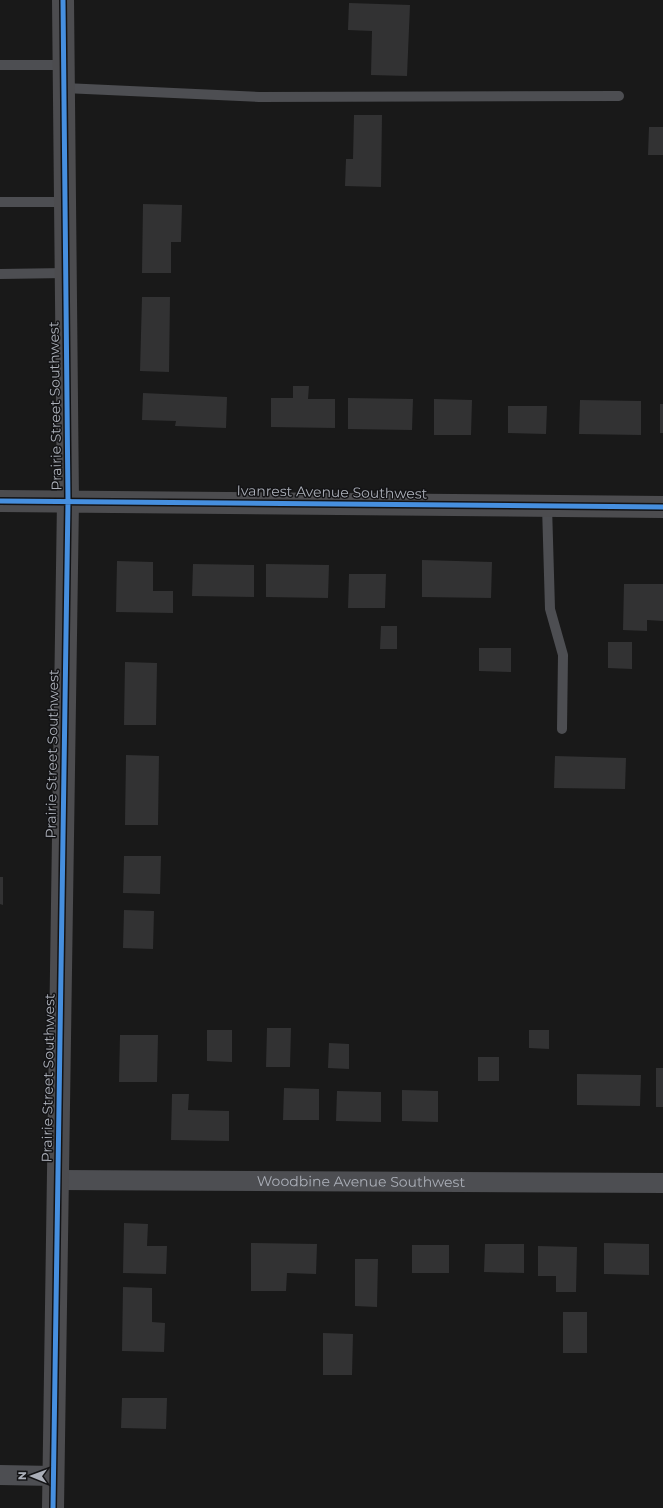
<svg xmlns="http://www.w3.org/2000/svg" width="663" height="1508" viewBox="0 0 663 1508" font-family="Montserrat,sans-serif">
	<rect width="100%" height="100%" fill="#191919"/>
	<path fill="#323233" d="M 349,3 L 410,5 L 407,76 L 371,75 L 372,31 L 348,30 Z
		M 354,115 L 382,115 L 381,187 L 345,186 L 346,159 L 353,159 Z
		M 649,127 L 663,127 L 663,155 L 648,155 Z
		M 143,204 L 182,205 L 181,242 L 171,242 L 171,273 L 142,273 Z
		M 142,297 L 170,297 L 169,372 L 140,371 Z
		M 293,386 L 309,386 L 308,399 L 335,399 L 335,428 L 271,427 L 271,398 L 293,398 Z
		M 143,393 L 227,397 L 226,428 L 175,426 L 176,421 L 142,420 Z
		M 348,398 L 413,399 L 412,430 L 348,429 Z
		M 434,399 L 472,400 L 471,435 L 434,435 Z
		M 580,400 L 641,401 L 641,435 L 579,434 Z
		M 660,404 L 663,404 L 663,433 L 660,433 Z
		M 508,406 L 547,406 L 546,434 L 508,433 Z
		M 422,560 L 492,562 L 491,598 L 422,597 Z
		M 117,561 L 153,562 L 153,591 L 173,591 L 173,613 L 116,612 Z
		M 193,564 L 254,565 L 254,597 L 192,596 Z
		M 266,564 L 329,565 L 328,598 L 266,597 Z
		M 349,574 L 386,574 L 385,608 L 348,608 Z
		M 624,584 L 663,584 L 663,621 L 647,620 L 647,631 L 623,630 Z
		M 381,626 L 397,626 L 397,649 L 380,649 Z
		M 608,642 L 632,642 L 632,669 L 608,668 Z
		M 479,648 L 511,648 L 511,672 L 479,671 Z
		M 125,662 L 157,663 L 156,725 L 124,725 Z
		M 126,755 L 159,756 L 158,825 L 125,825 Z
		M 555,756 L 626,758 L 625,789 L 554,788 Z
		M 124,856 L 161,856 L 160,894 L 123,893 Z
		M 0,877 L 3,877 L 3,905 L 0,904 Z
		M 124,910 L 154,911 L 153,949 L 123,948 Z
		M 267,1028 L 291,1028 L 290,1067 L 266,1067 Z
		M 207,1030 L 232,1030 L 232,1062 L 207,1061 Z
		M 529,1030 L 549,1030 L 549,1049 L 529,1048 Z
		M 120,1035 L 158,1035 L 157,1082 L 119,1082 Z
		M 329,1043 L 349,1044 L 349,1069 L 328,1068 Z
		M 478,1057 L 499,1057 L 499,1081 L 478,1081 Z
		M 656,1068 L 663,1068 L 663,1107 L 656,1107 Z
		M 577,1074 L 641,1075 L 640,1106 L 577,1105 Z
		M 284,1088 L 319,1089 L 319,1120 L 283,1120 Z
		M 402,1090 L 438,1091 L 438,1122 L 402,1121 Z
		M 337,1091 L 381,1092 L 381,1122 L 336,1121 Z
		M 172,1094 L 189,1094 L 188,1110 L 229,1111 L 229,1141 L 171,1140 Z
		M 124,1223 L 148,1224 L 147,1246 L 167,1246 L 166,1274 L 123,1273 Z
		M 251,1243 L 317,1244 L 316,1274 L 287,1273 L 286,1291 L 251,1291 Z
		M 604,1243 L 649,1244 L 649,1275 L 604,1274 Z
		M 485,1244 L 524,1244 L 524,1273 L 484,1272 Z
		M 412,1245 L 449,1245 L 449,1273 L 412,1273 Z
		M 538,1246 L 577,1247 L 576,1292 L 556,1292 L 556,1276 L 538,1276 Z
		M 355,1259 L 378,1259 L 377,1307 L 355,1306 Z
		M 123,1287 L 152,1288 L 152,1322 L 165,1323 L 164,1352 L 122,1351 Z
		M 563,1312 L 587,1312 L 587,1353 L 563,1353 Z
		M 323,1333 L 353,1334 L 352,1375 L 323,1375 Z
		M 122,1398 L 167,1398 L 166,1429 L 121,1428 Z"/>
	<g fill="none" stroke-linecap="round" stroke-linejoin="round">
		<path stroke="#4d4e52" stroke-width="10" d="M 0,65 L 63,65
			M 64,88 L 259,97 L 619,96
			M 0,202 L 64,202
			M 0,274 L 66,273
			M 547,506 L 550,609 L 563,655 L 562,729"/>
		<g stroke="#4d4e52" stroke-width="20">
			<path id="s1" d="M 59,1180 L 663,1183"/>
			<path d="M 0,1475 L 54,1476"/>
		</g>
		<path stroke="#4c4c4f" stroke-width="22" d="M 0,501 L 663,507
			M 53,1508 L 68,501 L 63,0"/>
		<g stroke="#131315" stroke-width="8">
			<path id="cycleway" d="M 0,501 L 663,507
				M 53,1508 L 68,501 L 63,0"/>
		</g>
		<use href="#cycleway" stroke="#468fdf" stroke-width="5"/>
	</g>
	<g text-anchor="middle" dominant-baseline="central" stroke-width="3" stroke-linejoin="round" paint-order="stroke">
		<g font-size="14" fill="#abafb8" stroke="#131315">
			<text transform="translate(55 406) rotate(-91)">Prairie Street Southwest</text>
			<text transform="translate(332 492) rotate(1)">Ivanrest Avenue Southwest</text>
			<text transform="translate(52 754) rotate(-89)">Prairie Street Southwest</text>
			<text transform="translate(48 1078) rotate(-89)">Prairie Street Southwest</text>
			<text stroke="none"><textPath href="#s1" startOffset="302">Woodbine Avenue Southwest</textPath></text>
		</g>
	</g>
	<g transform="translate(32 1476) rotate(271)" stroke="#131315" stroke-width="3" paint-order="stroke">
	<path d="M0-3L7 15L0 10L-7 15Z" fill="#abafb8"/>
	<text y="-6" font-size="11" font-weight="bold" text-anchor="middle" fill="#abafb8">N</text>
	</g>
</svg>
